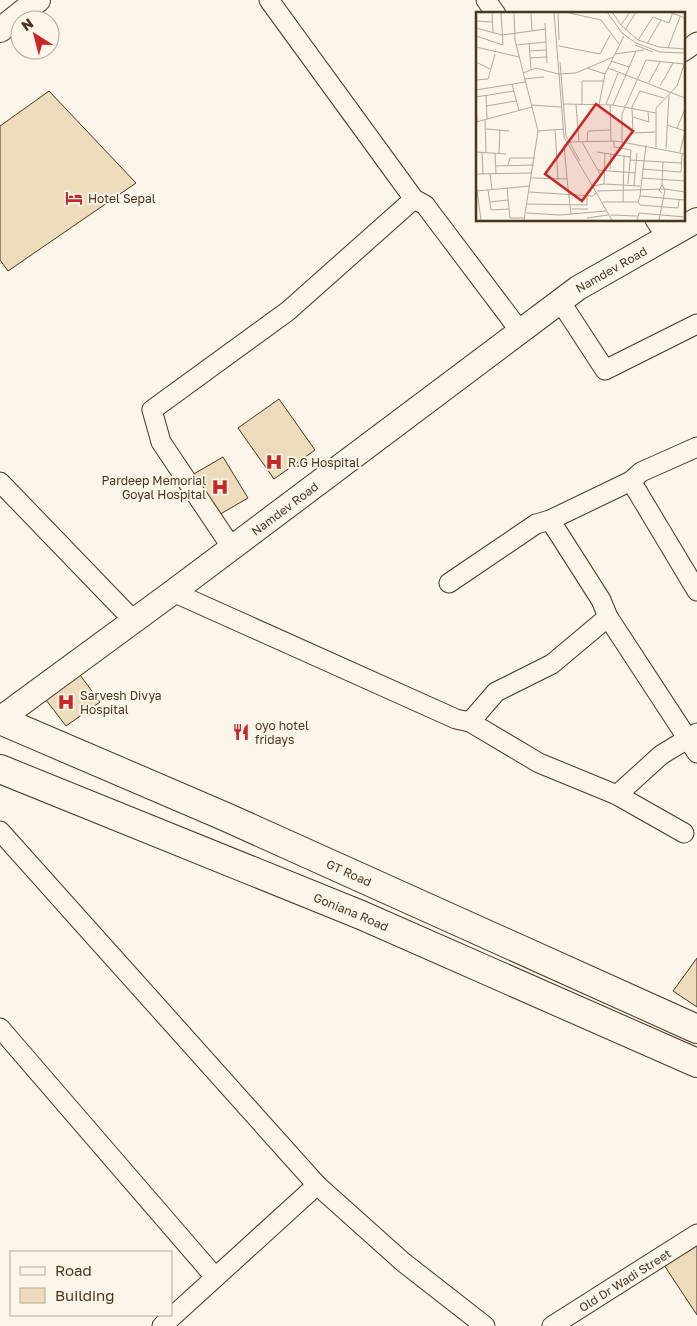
<svg xmlns="http://www.w3.org/2000/svg" width="697" height="1326" viewBox="0 0 697 1326" font-family="'Golos Text',sans-serif">
	<rect width="100%" height="100%" fill="#fbf6e9"/>
	<path fill="#ecdcbc" stroke="#4a3520" d="M 49,91 L 136,183 L 8,271 L 0,260 L 0,126 Z
		M 279,399 L 315,450 L 274,479 L 238,428 Z
		M 223,457 L 248,498 L 217,516 L 192,475 Z
		M 80,675 L 100,702 L 66,726 L 46,700 Z
		M 697,958 L 697,1007 L 673,991 Z
		M 697,1235 L 697,1315 L 660,1259 Z"/>
	<g fill="none" stroke-linecap="round" stroke-linejoin="round">
		<g stroke="#4a3520" stroke-width="21">
			<g id="minor">
				<path d="M 269,0 L 414,199 L 425,205 L 520,331"/>
				<path d="M 486,0 L 496,14"/>
				<path d="M 683,52 L 697,42"/>
				<path d="M 655,220 L 667,237"/>
				<path d="M 560,301 L 605,370 L 697,324"/>
				<path d="M 631,481 L 697,591"/>
				<path d="M 0,482 L 134,621"/>
				<path d="M 550,520 L 601,600 L 608,617 L 697,753"/>
				<path d="M 232,548 L 161,442 L 152,410 L 288,311 L 414,199"/>
				<path d="M 449,583 L 536,524 L 550,520 L 631,481 L 641,472 L 697,447"/>
				<path d="M 173,592 L 456,719 L 470,722 L 539,763 L 617,795 L 684,833"/>
				<path d="M 470,722 L 496,692 L 552,664 L 608,617"/>
				<path d="M 617,795 L 661,755 L 697,733"/>
				<path d="M 0,831 L 317,1185"/>
				<path d="M 0,1028 L 215,1277"/>
				<path d="M 162,1326 L 317,1185 L 403,1262 L 485,1326"/>
				<path id="s1" d="M 552,1326 L 697,1234"/>
			</g>
		</g>
		<g stroke="#4a3520" stroke-width="26">
			<g id="tertiary">
				<path d="M 0,30 L 38,0"/>
				<path id="s2" d="M 0,719 L 173,592 L 578,288 L 697,220"/>
			</g>
		</g>
		<g stroke="#4a3520" stroke-width="30">
			<g id="primary">
				<path id="s3" d="M 0,720 L 226,817 L 697,1029"/>
				<path id="s4" d="M 0,769 L 361,915 L 697,1063"/>
			</g>
		</g>
		<use href="#minor" stroke="#fbf6e9" stroke-width="19"/>
		<use href="#tertiary" stroke="#fbf6e9" stroke-width="24"/>
		<use href="#primary" stroke="#fbf6e9" stroke-width="28"/>
	</g>
	<defs>
		<g id="hotel-bare" transform="scale(1.35)"><path d="M-6-4.5h1.5V1H6V5H4.5V3h-9V5H-6ZM-4 0a1.8 1.8 0 1 1 3.6 0ZM.5 0V-2.5h3Q6-2.5 6 0Z" fill="#c62828" stroke="#fbf6e9" stroke-width="2.5" paint-order="stroke"/></g>
		<g id="hospital-bare" transform="scale(1.35)"><path d="M-5-5h3v3.5h4V-5h3V5h-3V1.5h-4V5h-3Z" fill="#c62828" stroke="#fbf6e9" stroke-width="2.5" paint-order="stroke"/></g>
		<g id="restaurant-bare" transform="scale(1.35)"><path d="M-5-6h1v4h1v-4h1v4h1v-4h1v5L-1.5 .5V6h-2V.5L-5-1ZM5-6V6H3V1.5H1.5Q1.5-4 5-6Z" fill="#c62828" stroke="#fbf6e9" stroke-width="2.5" paint-order="stroke"/></g>
	</defs>
	<g fill-rule="evenodd">
		<use href="#hotel-bare" x="74" y="198"/>
		<use href="#hospital-bare" x="274" y="462"/>
		<use href="#hospital-bare" x="220" y="487"/>
		<use href="#hospital-bare" x="66" y="702"/>
		<use href="#restaurant-bare" x="241" y="732"/>
	</g>
	<g text-anchor="middle" dominant-baseline="central" stroke-width="4" stroke-linejoin="round" paint-order="stroke">
		<g font-size="12" fill="#4a3520" stroke="#fbf6e9" text-anchor="start">
			<text x="88" y="198">Hotel Sepal</text>
			<text x="288" y="462">R.G Hospital</text>
			<text x="206" y="480" text-anchor="end">Pardeep Memorial<tspan x="206" dy="14">Goyal Hospital</tspan></text>
			<text x="80" y="695">Sarvesh Divya<tspan x="80" dy="14">Hospital</tspan></text>
			<text x="255" y="725">oyo hotel<tspan x="255" dy="14">fridays</tspan></text>
		</g>
		<g font-size="12" fill="#4a3520" stroke="#fbf6e9">
			<text stroke="none"><textPath href="#s2" startOffset="759">Namdev Road</textPath></text>
			<text stroke="none"><textPath href="#s2" startOffset="354">Namdev Road</textPath></text>
			<text stroke="none"><textPath href="#s3" startOffset="381">GT Road</textPath></text>
			<text stroke="none"><textPath href="#s4" startOffset="379">Goniana Road</textPath></text>
			<text stroke="none"><textPath href="#s1" startOffset="86">Old Dr Wadi Street</textPath></text>
		</g>
	</g>
	<g transform="translate(476 12)">
		<rect width="209" height="209" fill="#fbf6e9"/>
		<path fill="none" stroke="#b4a999" stroke-width="1" d="M 16,0 L 17,20M 38,0 L 39,28 L 62,119M 55,0 L 56,19M 78,0 L 88,125 L 136,208M 82,0 L 83,28M 89,0 L 125,8 L 143,32M 131,0 L 146,21 L 160,31 L 184,40 L 209,41M 136,0 L 145,13 L 162,28 L 183,35 L 209,37M 193,0 L 209,6M 0,9 L 16,10M 69,11 L 71,51M 145,13 L 154,0M 0,16 L 26,23 L 70,17M 149,18 L 160,0M 0,24 L 27,33 L 25,0M 162,28 L 177,5 L 193,11 L 197,0M 53,31 L 55,57M 171,32 L 185,8M 40,33 L 70,30M 159,33 L 177,40M 83,34 L 124,42 L 134,23M 0,35 L 43,45M 192,36 L 204,5M 53,39 L 71,38M 139,42 L 168,38M 54,46 L 71,45M 135,49 L 153,55M 0,50 L 14,57M 84,50 L 90,124 L 104,149M 111,56 L 129,62M 132,56 L 209,86M 47,61 L 60,56 L 82,62 L 100,61 L 137,45M 48,67 L 68,65M 0,68 L 12,67 L 19,42M 173,70 L 184,50M 36,72 L 43,99M 184,74 L 197,51M 0,78 L 49,70M 10,83 L 11,107M 0,85 L 38,79M 0,85 L 1,110M 88,92 L 137,93 L 180,101M 130,92 L 142,61M 55,93 L 85,95M 100,93 L 103,130M 106,93 L 106,69 L 127,69M 123,93 L 129,62 L 148,24M 134,93 L 135,129M 137,93 L 160,39M 10,94 L 40,89M 157,105 L 173,110 L 172,100M 9,108 L 10,140M 0,110 L 56,95M 191,113 L 209,119M 201,116 L 209,97M 10,117 L 33,119M 79,117 L 82,168M 179,120 L 157,121 L 156,95 L 164,79 L 188,86M 138,129 L 138,135 L 155,138 L 152,172M 94,130 L 140,129 L 209,142M 106,130 L 124,162M 111,130 L 112,119 L 134,118M 146,130 L 146,102 L 170,48 L 208,52M 91,133 L 88,133 L 91,167M 180,135 L 180,96 L 201,74 L 209,50M 190,137 L 193,83M 0,140 L 30,142M 6,140 L 7,162M 121,140 L 154,145M 204,140 L 209,120M 19,141 L 20,162M 23,141 L 24,118M 154,148 L 187,150M 32,153 L 34,146 L 59,146M 20,154 L 58,153M 134,157 L 135,142M 166,157 L 205,160 L 206,141M 122,158 L 159,161M 0,162 L 56,161M 14,162 L 16,177M 55,166 L 91,167 L 95,202M 166,166 L 170,133M 0,172 L 5,208M 128,172 L 129,141M 158,173 L 161,141M 117,174 L 128,172 L 164,174M 186,174 L 187,150 L 206,151M 31,176 L 34,206 L 48,206M 12,178 L 15,198 L 33,197M 1,179 L 54,174M 121,179 L 189,177 L 209,180M 53,180 L 117,184 L 120,181M 164,184 L 166,166 L 209,169M 14,190 L 32,188M 127,190 L 162,190 L 164,193 L 202,196 L 203,188M 147,190 L 148,144M 162,190 L 164,184 L 209,188M 51,192 L 111,193 L 111,184M 96,197 L 112,197M 50,201 L 84,203 L 130,199M 135,203 L 161,204M 111,206 L 132,203M 48,208 L 62,119 L 88,117M 161,208 L 163,201 L 209,205M 183,208 L 189,178 L 186,173 L 183,178 L 186,181"/>
		<path fill="#c62828" fill-opacity="0.15" stroke="#c62828" stroke-width="2.5" d="M 120,92 L 157,119 L 106,189 L 69,162 Z"/>
		<rect width="209" height="209" fill="none" stroke="#4a3520" stroke-width="2.5"/>
	</g>
	<rect x="10" y="1251" width="162" height="65" fill="#fbf6e9" stroke="#b4a999"/>
	<rect x="20" y="1267" width="25" height="8" fill="#fbf6e9" stroke="#b4a999"/>
	<text x="55" y="1276" font-size="15" fill="#4a3520">Road</text>
	<rect x="20" y="1288" width="25" height="15" fill="#ecdcbc" stroke="#b4a999"/>
	<text x="55" y="1301" font-size="15" fill="#4a3520">Building</text>
	<g transform="translate(35 35) rotate(324)"><circle r="24" fill="#fbf6e9" stroke="#b4a999"/>
	<path d="M0-4L9 19L0 12L-9 19Z" fill="#c62828"/>
	<text y="-8" font-size="14" font-weight="bold" text-anchor="middle" fill="#4a3520">N</text>
	</g>
</svg>
